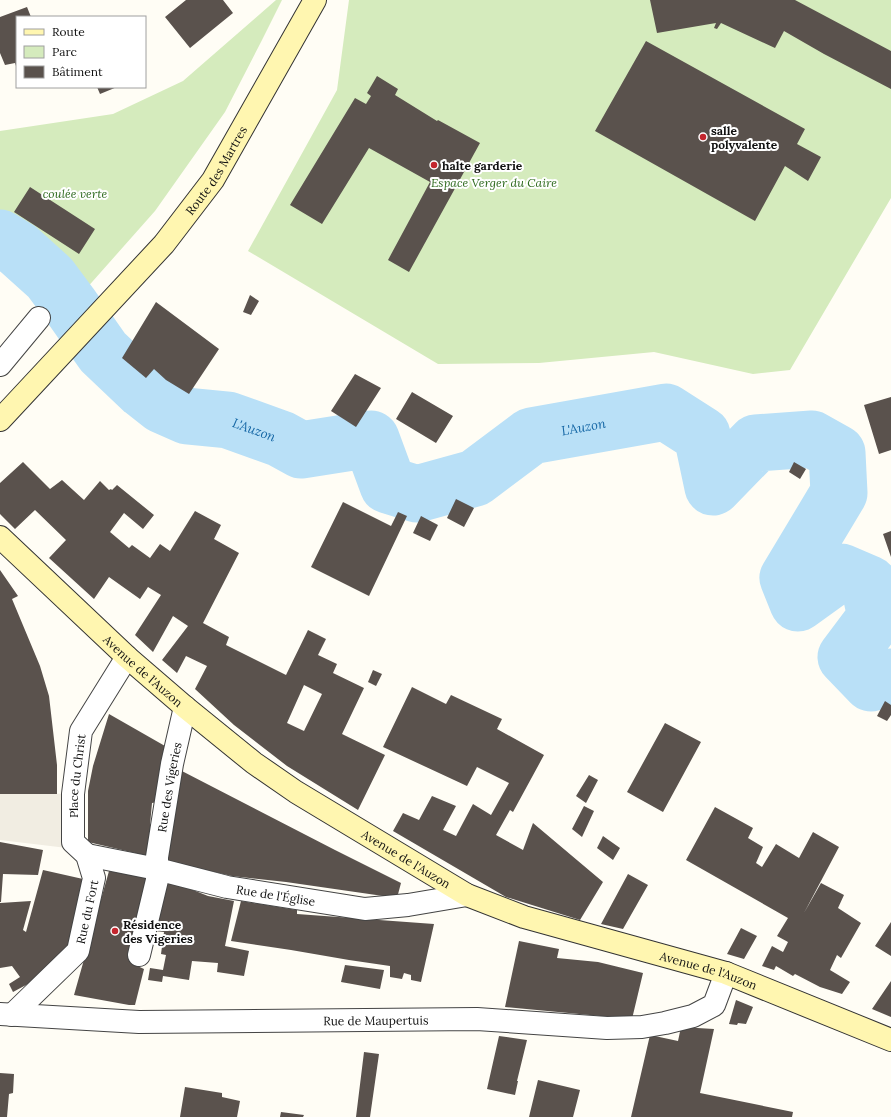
<svg xmlns="http://www.w3.org/2000/svg" width="891" height="1117" viewBox="0 0 891 1117" font-family="Lora,serif">
	<rect width="100%" height="100%" fill="#fffdf5"/>
	<path fill="#d5ebbd" d="M 276,0 L 282,0 L 261,42 L 225,112 L 155,211 L 85,290 L 0,228 L 0,131 L 113,114 L 183,81 Z
		M 349,0 L 891,0 L 891,198 L 790,370 L 753,374 L 654,352 L 539,363 L 438,364 L 248,251 L 337,90 Z"/>
	<path fill="#f1ede2" d="M 0,793 L 73,794 L 67,848 L 0,840 Z"/>
	<g fill="none" stroke-linecap="round" stroke-linejoin="round">
		<path stroke="#b9e0f7" stroke-width="57" id="s1" d="M 0,238 L 18,249 L 50,278 L 70,305 L 103,352 L 143,390 L 162,405 L 187,416 L 228,420 L 281,439 L 301,450 L 371,439 L 388,485 L 417,494 L 475,478 L 531,436 L 666,412 L 702,435 L 713,487 L 756,443 L 812,439 L 837,453 L 839,493 L 788,578 L 798,603 L 841,572 L 869,584 L 876,617 L 846,657 L 871,683 L 891,677"/>
	</g>
	<path fill="#5a524d" fill-rule="evenodd" d="M 186,0 L 223,0 L 233,13 L 190,48 L 165,17 Z
		M 650,0 L 795,0 L 891,51 L 891,89 L 824,54 L 784,31 L 775,48 L 721,23 L 717,29 L 714,28 L 716,23 L 657,33 Z
		M 27,7 L 31,17 L 17,17 L 17,69 L 15,63 L 5,65 L 0,53 L 0,17 Z
		M 646,41 L 805,129 L 797,144 L 821,157 L 808,181 L 785,166 L 755,221 L 595,131 Z
		M 377,76 L 398,89 L 395,95 L 437,121 L 438,120 L 480,143 L 409,272 L 388,260 L 430,182 L 369,148 L 322,224 L 290,205 L 355,98 L 366,104 L 371,96 L 367,93 Z
		M 97,87 L 117,87 L 100,94 Z
		M 30,187 L 95,229 L 79,254 L 14,212 Z
		M 250,295 L 259,301 L 251,315 L 243,312 Z
		M 156,302 L 219,349 L 189,394 L 166,380 L 154,369 L 146,378 L 122,358 Z
		M 355,374 L 381,388 L 356,427 L 331,411 Z
		M 412,392 L 453,416 L 436,443 L 396,419 Z
		M 891,397 L 891,450 L 879,454 L 864,405 Z
		M 23,462 L 50,489 L 62,480 L 84,500 L 100,481 L 109,490 L 111,489 L 112,490 L 117,485 L 154,515 L 143,529 L 124,513 L 110,532 L 129,548 L 132,545 L 150,558 L 160,544 L 170,551 L 195,511 L 221,525 L 214,539 L 239,553 L 203,623 L 229,637 L 226,645 L 286,675 L 308,630 L 326,639 L 318,655 L 337,664 L 333,673 L 364,688 L 342,734 L 385,755 L 358,810 L 287,766 L 234,725 L 195,689 L 207,666 L 186,656 L 177,673 L 162,660 L 188,626 L 173,616 L 153,652 L 135,635 L 161,595 L 148,587 L 140,599 L 109,577 L 94,599 L 49,558 L 66,540 L 35,510 L 15,529 L 0,514 L 0,483 ZM 304,685 L 322,694 L 304,731 L 287,723 Z
		M 794,462 L 806,469 L 800,479 L 789,472 Z
		M 456,499 L 474,508 L 464,527 L 447,518 Z
		M 343,502 L 391,526 L 398,512 L 407,516 L 369,596 L 311,567 Z
		M 421,516 L 438,525 L 430,541 L 413,533 Z
		M 891,531 L 891,557 L 883,534 Z
		M 0,570 L 18,596 L 12,599 L 40,666 L 49,696 L 57,765 L 57,794 L 0,794 Z
		M 373,670 L 382,674 L 376,686 L 368,682 Z
		M 412,687 L 446,704 L 451,695 L 502,719 L 497,729 L 544,755 L 513,812 L 510,810 L 496,835 L 523,850 L 533,823 L 603,882 L 580,920 L 506,897 L 393,831 L 403,813 L 419,820 L 432,796 L 456,806 L 443,830 L 456,836 L 473,804 L 491,815 L 509,783 L 477,767 L 467,786 L 383,747 Z
		M 885,701 L 891,705 L 891,715 L 887,721 L 877,716 Z
		M 109,714 L 165,746 L 158,802 L 152,803 L 150,825 L 154,826 L 148,856 L 88,842 L 88,791 L 93,766 Z
		M 665,723 L 701,742 L 663,812 L 627,792 Z
		M 178,769 L 335,850 L 401,883 L 397,898 L 286,882 L 232,876 L 165,861 Z
		M 589,775 L 598,780 L 586,803 L 576,796 Z
		M 584,806 L 594,811 L 582,837 L 572,829 Z
		M 715,807 L 753,828 L 748,838 L 763,847 L 756,863 L 762,867 L 776,844 L 799,858 L 813,832 L 839,847 L 804,913 L 821,883 L 844,895 L 838,908 L 861,923 L 841,958 L 837,955 L 830,970 L 850,982 L 842,994 L 820,987 L 795,974 L 793,976 L 776,966 L 774,970 L 762,966 L 772,946 L 783,952 L 788,942 L 777,936 L 788,918 L 686,860 Z
		M 603,836 L 620,848 L 613,860 L 597,848 Z
		M 0,842 L 43,850 L 38,875 L 3,874 L 1,902 L 0,902 Z
		M 43,870 L 83,879 L 69,945 L 39,978 L 13,992 L 9,984 L 20,977 L 12,966 L 0,968 L 0,903 L 31,901 L 23,930 L 26,932 Z
		M 125,870 L 150,876 L 144,906 L 131,963 L 144,969 L 135,1005 L 129,1005 L 74,995 L 109,871 L 125,874 Z
		M 628,874 L 648,885 L 623,929 L 601,924 Z
		M 166,882 L 188,888 L 208,896 L 234,901 L 225,946 L 249,951 L 244,976 L 217,972 L 218,963 L 192,961 L 189,980 L 163,976 L 162,982 L 148,980 L 150,968 L 163,970 L 166,955 L 161,954 L 164,932 L 154,931 Z
		M 241,901 L 297,910 L 297,914 L 434,924 L 421,982 L 411,980 L 411,975 L 404,973 L 402,979 L 390,977 L 390,966 L 349,960 L 291,950 L 231,941 Z
		M 891,922 L 891,956 L 875,946 Z
		M 741,928 L 757,936 L 744,959 L 727,954 Z
		M 519,941 L 559,949 L 557,958 L 598,962 L 643,973 L 632,1019 L 505,1007 Z
		M 345,965 L 384,970 L 380,989 L 341,982 Z
		M 891,981 L 891,1017 L 872,1009 Z
		M 736,1000 L 753,1007 L 746,1024 L 738,1023 L 737,1025 L 729,1024 Z
		M 681,1027 L 714,1029 L 700,1093 L 793,1112 L 792,1117 L 631,1117 L 650,1035 L 678,1041 Z
		M 499,1036 L 527,1040 L 517,1081 L 518,1081 L 515,1095 L 487,1089 Z
		M 364,1052 L 379,1054 L 370,1117 L 356,1117 Z
		M 0,1073 L 14,1074 L 13,1093 L 9,1094 L 7,1117 L 0,1117 Z
		M 538,1080 L 580,1090 L 573,1117 L 529,1117 Z
		M 185,1087 L 222,1093 L 222,1097 L 240,1101 L 237,1117 L 180,1117 Z
		M 281,1112 L 304,1115 L 303,1117 L 280,1117 Z"/>
	<g fill="none" stroke-linecap="round" stroke-linejoin="round">
		<g stroke="#444" stroke-width="24">
			<g id="street">
				<path d="M 0,365 L 39,318"/>
				<path id="s2" d="M 87,855 L 157,869 L 227,887 L 365,909 L 408,905 L 467,895"/>
				<path id="s3" d="M 139,955 L 157,880 L 157,857 L 172,764 L 185,707"/>
				<path id="s4" d="M 0,1014 L 139,1022 L 477,1019 L 607,1028 L 642,1027 L 665,1023 L 693,1016 L 714,1005 L 726,973"/>
				<path id="s5" d="M 12,1015 L 78,951 L 94,878 L 87,855 L 73,842 L 73,794 L 81,731 L 127,657"/>
			</g>
		</g>
		<g stroke="#333" stroke-width="24">
			<g id="secondary">
				<path id="s6" d="M 0,420 L 164,244 L 213,180 L 315,0"/>
				<path id="s7" d="M 0,537 L 127,657 L 185,707 L 254,763 L 296,792 L 467,895 L 524,917 L 726,973 L 891,1040"/>
			</g>
		</g>
		<use href="#street" stroke="#fff" stroke-width="22"/>
		<use href="#secondary" stroke="#fff6b0" stroke-width="22"/>
	</g>
	<g fill="#c4262e" stroke="#fff" stroke-width="1.5">
		<circle cx="703" cy="137" r="4"/>
		<circle cx="434" cy="165" r="4"/>
		<circle cx="115" cy="931" r="4"/>
	</g>
	<g text-anchor="middle" dominant-baseline="central" stroke-width="4" stroke-linejoin="round" paint-order="stroke">
		<g font-size="12" font-weight="bold" fill="#111" stroke="#fff" text-anchor="start">
			<text x="711" y="130">salle<tspan x="711" dy="14">polyvalente</tspan></text>
			<text x="442" y="165">halte garderie</text>
			<text x="123" y="924">Résidence<tspan x="123" dy="14">des Vigeries</tspan></text>
		</g>
		<g font-size="12" fill="#111" stroke="#fff">
			<text stroke="none"><textPath href="#s6" startOffset="331">Route des Martres</textPath></text>
			<text stroke="none"><textPath href="#s7" startOffset="196">Avenue de l'Auzon</textPath></text>
			<text stroke="none"><textPath href="#s5" startOffset="276">Place du Christ</textPath></text>
			<text stroke="none"><textPath href="#s3" startOffset="171">Rue des Vigeries</textPath></text>
			<text stroke="none"><textPath href="#s7" startOffset="520">Avenue de l'Auzon</textPath></text>
			<text stroke="none"><textPath href="#s2" startOffset="193">Rue de l'Église</textPath></text>
			<text stroke="none"><textPath href="#s5" startOffset="132">Rue du Fort</textPath></text>
			<text stroke="none"><textPath href="#s7" startOffset="844">Avenue de l'Auzon</textPath></text>
			<text stroke="none"><textPath href="#s4" startOffset="376">Rue de Maupertuis</textPath></text>
		</g>
		<g font-size="12" font-style="italic" fill="#2f6b1f" stroke="#fff">
			<text x="494" y="182">Espace Verger du Caire</text>
			<text x="75" y="193">coulée verte</text>
		</g>
		<g font-size="13" font-style="italic" fill="#1768a6" stroke="#fff">
			<text stroke="none"><textPath href="#s1" startOffset="716">L'Auzon</textPath></text>
			<text stroke="none"><textPath href="#s1" startOffset="331">L'Auzon</textPath></text>
		</g>
	</g>
	<rect x="16" y="16" width="130" height="72" fill="#ffffff" stroke="#a0a0a0"/>
	<rect x="24" y="29" width="20" height="6" fill="#fff6b0" stroke="#a0a0a0"/>
	<text x="52" y="36" font-size="12" fill="#111111">Route</text>
	<rect x="24" y="46" width="20" height="12" fill="#d5ebbd" stroke="#a0a0a0"/>
	<text x="52" y="56" font-size="12" fill="#111111">Parc</text>
	<rect x="24" y="66" width="20" height="12" fill="#5a524d" stroke="#a0a0a0"/>
	<text x="52" y="76" font-size="12" fill="#111111">Bâtiment</text>
</svg>
